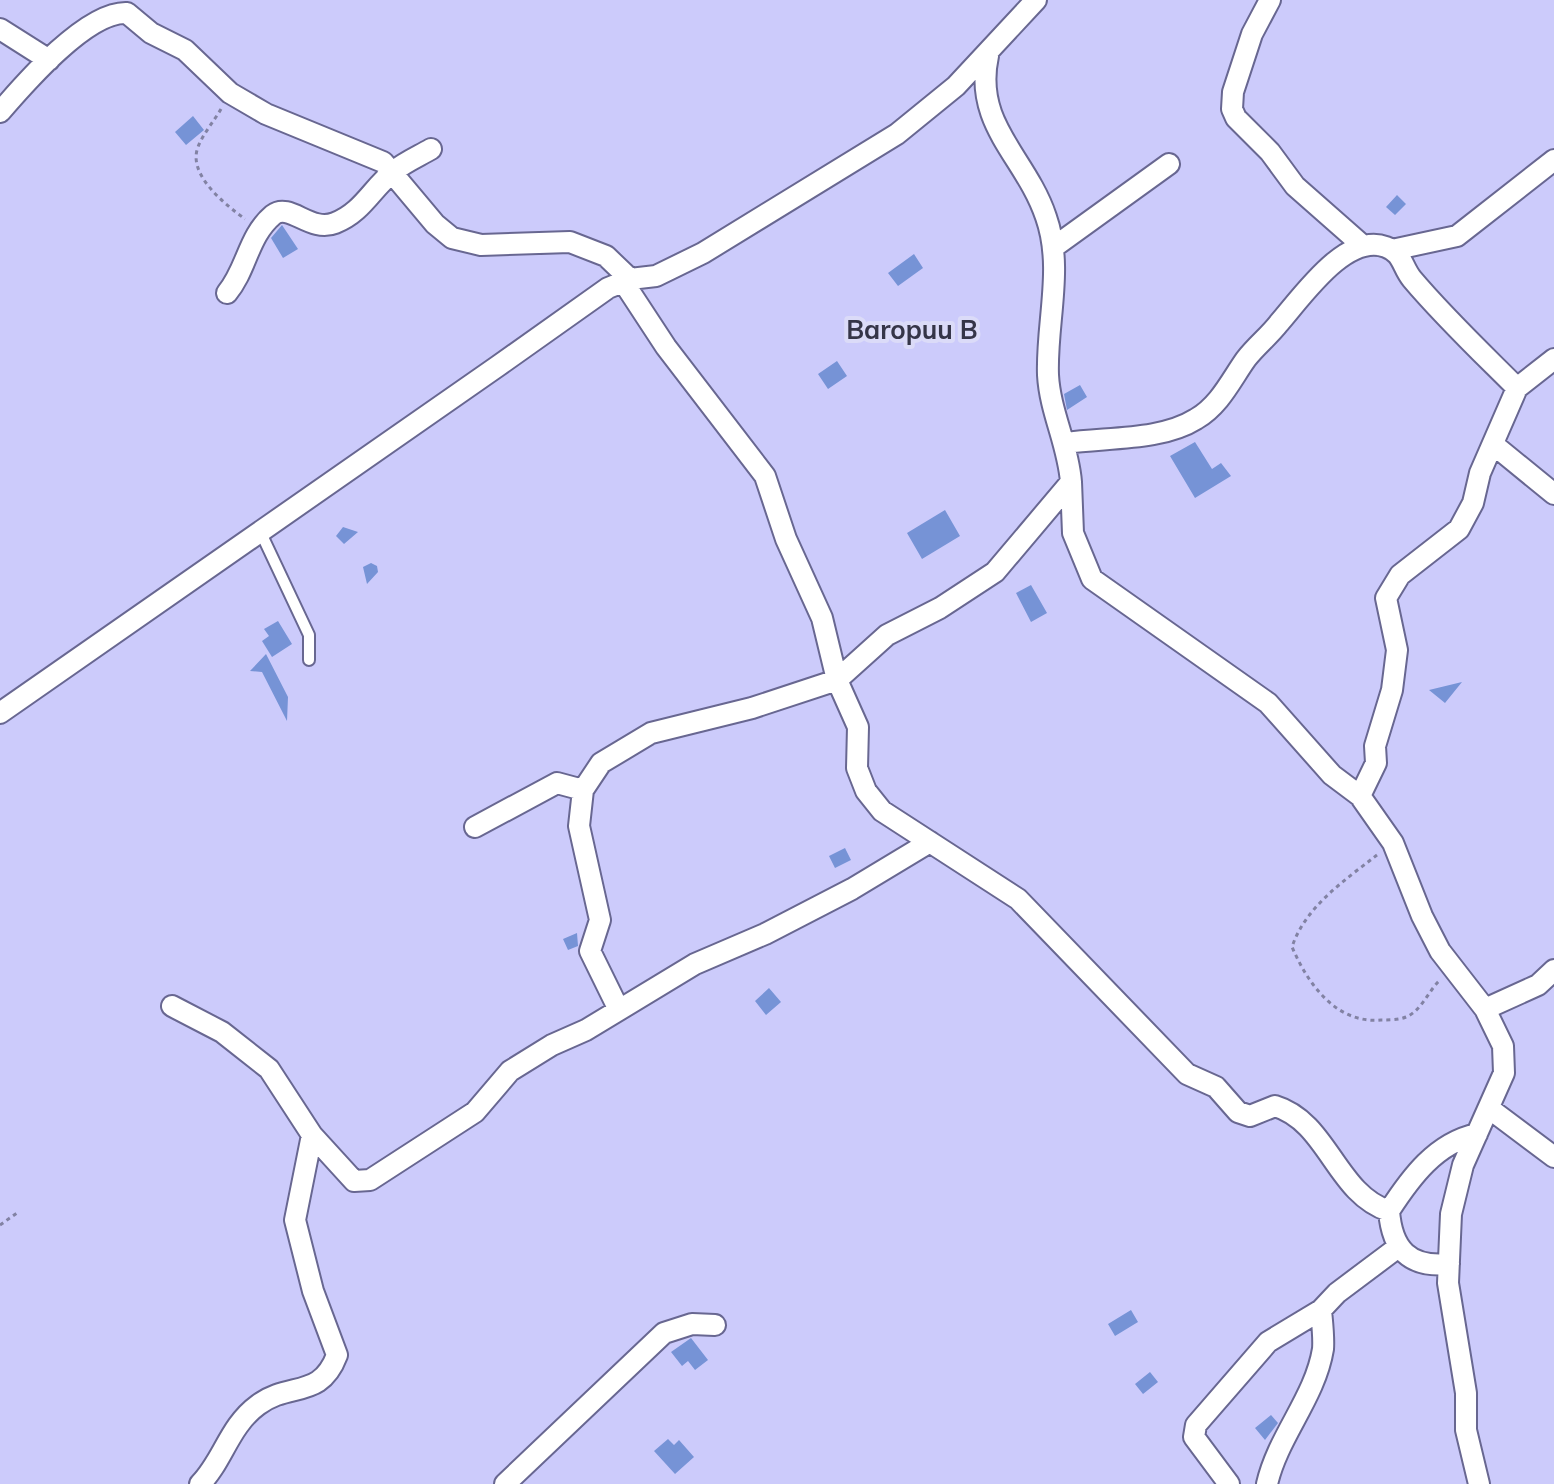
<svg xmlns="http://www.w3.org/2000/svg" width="1554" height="1484" viewBox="0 0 1554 1484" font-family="Mulish,sans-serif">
	<rect width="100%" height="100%" fill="#cccbfb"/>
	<path fill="#7693d6" d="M 193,116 L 204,130 L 186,145 L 175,132 Z
		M 1397,195 L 1406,204 L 1395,215 L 1386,207 Z
		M 282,225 L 298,249 L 283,258 L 271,238 Z
		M 914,254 L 923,268 L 898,286 L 888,273 Z
		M 837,361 L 847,376 L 828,389 L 818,374 Z
		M 1080,385 L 1087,397 L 1067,410 L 1064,394 Z
		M 1195,442 L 1212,469 L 1221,463 L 1231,476 L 1195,498 L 1170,456 Z
		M 945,510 L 960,536 L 922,559 L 907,533 Z
		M 343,527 L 358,532 L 344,544 L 336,536 Z
		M 371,563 L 377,566 L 378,572 L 367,584 L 363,567 Z
		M 1031,585 L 1047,613 L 1031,622 L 1016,593 Z
		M 278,621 L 292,644 L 272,657 L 262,641 L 269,636 L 264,629 Z
		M 266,654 L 288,697 L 287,721 L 262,672 L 250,671 Z
		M 1462,682 L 1445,703 L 1429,690 Z
		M 845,848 L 851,860 L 835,868 L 829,856 Z
		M 577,933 L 578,946 L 568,950 L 563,939 Z
		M 769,988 L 781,1002 L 766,1015 L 755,1001 Z
		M 1131,1310 L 1138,1322 L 1115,1336 L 1108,1324 Z
		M 691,1338 L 708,1360 L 695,1370 L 688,1361 L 682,1366 L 671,1352 Z
		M 1150,1372 L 1158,1382 L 1143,1394 L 1135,1384 Z
		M 1271,1415 L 1278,1423 L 1265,1440 L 1255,1428 Z
		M 668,1439 L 674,1445 L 679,1440 L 694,1457 L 675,1474 L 654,1451 Z"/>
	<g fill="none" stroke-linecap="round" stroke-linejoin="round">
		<g stroke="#686791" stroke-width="14">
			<path id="lane" d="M 260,531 L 309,635 L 309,660"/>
		</g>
		<g stroke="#686791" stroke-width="24">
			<path id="street" d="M 1270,0 L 1252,34 L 1233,92 L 1232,109 L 1236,118 L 1270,152 L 1295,186 L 1362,245
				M 0,29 L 49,60
				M 0,112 C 25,83 87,11 127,13 L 151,33 L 185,50 L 230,93 L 266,114 L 383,162 L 435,224 L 452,238 L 481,245 L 570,242 L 606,256 L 630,279
				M 1054,247 L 1169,164
				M 1392,250 L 1457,236 L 1554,160
				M 624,283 L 666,347 L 765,476 L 786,539 L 822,618 L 837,680 L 858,727 L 857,768 L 866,791 L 882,811 L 1018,899 L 1187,1074 L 1216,1087 L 1238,1112 L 1250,1116 L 1275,1106 C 1328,1122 1336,1194 1389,1211
				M 227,293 C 247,269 248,236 273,215 C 290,202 310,233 335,223 C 363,212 372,188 394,171 C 405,162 419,156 431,149
				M 1066,443 C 1107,437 1161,441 1196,419 C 1220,405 1231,380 1246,359 C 1256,346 1269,336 1279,323 C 1302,297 1346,232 1386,247 C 1403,253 1402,267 1412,279 C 1444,317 1481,352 1517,388
				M 1494,445 L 1554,494
				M 1071,482 L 1073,533 L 1092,579 L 1268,703 L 1332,775 L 1360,796
				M 0,713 L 498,366 L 608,288 L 630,279 L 656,276 L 703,253 L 897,134 L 956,86 L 1036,0
				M 475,827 L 557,783 L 583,790
				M 172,1006 L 222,1032 L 269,1069 L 312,1135 L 354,1181 L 370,1180 L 475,1112 L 510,1071 L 552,1045 L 586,1030 L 695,964 L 765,934 L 852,889 L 930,842
				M 1485,1009 L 1538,985 L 1554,970
				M 619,1010 L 590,951 L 600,920 L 579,826 L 583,790 L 601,763 L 651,733 L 752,708 L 837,680 L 887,635 L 940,608 L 995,572 L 1071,482 C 1068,444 1050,412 1048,375 C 1046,323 1064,268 1046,217 C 1026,157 973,125 988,56
				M 1490,1109 L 1554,1157
				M 1449,1264 C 1409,1268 1392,1249 1389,1211 C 1411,1177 1436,1143 1477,1134
				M 200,1484 C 223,1461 229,1426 258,1405 C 290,1381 320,1400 337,1355 L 313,1291 L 295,1220 L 312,1135
				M 505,1484 L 664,1333 L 692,1324 L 715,1325
				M 1229,1484 L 1194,1437 L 1196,1425 L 1268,1342 L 1321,1310
				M 1267,1484 C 1278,1436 1315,1398 1323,1349 C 1324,1337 1322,1322 1321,1310 L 1337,1293 L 1397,1248
				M 1479,1484 L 1466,1430 L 1466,1393 L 1448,1283 L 1451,1214 L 1463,1165 L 1504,1073 L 1503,1046 L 1485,1009 L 1440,951 L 1422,916 L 1393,843 L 1360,796 L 1376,763 L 1375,746 L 1392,690 L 1397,650 L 1386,598 L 1400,575 L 1459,529 L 1473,503 L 1480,473 L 1517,388 L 1554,359"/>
		</g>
		<path stroke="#8282a3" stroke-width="3" stroke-dasharray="4 4" stroke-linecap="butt" d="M 221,109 C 214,121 203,134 198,147 C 187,175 226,205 245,219
			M 1377,855 C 1345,880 1305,907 1292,947 C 1308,984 1336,1024 1381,1020 C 1389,1020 1399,1020 1406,1017 C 1421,1011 1428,992 1439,981
			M 0,1225 L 17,1213"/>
		<use href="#lane" stroke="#fff" stroke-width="10"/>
		<use href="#street" stroke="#fff" stroke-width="20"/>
	</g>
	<g text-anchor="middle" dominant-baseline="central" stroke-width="8" stroke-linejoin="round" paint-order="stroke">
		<g font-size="26" font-weight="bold" fill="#353548" stroke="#dbdbf8">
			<text x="912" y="329">Baropuu B</text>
		</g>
	</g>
</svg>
